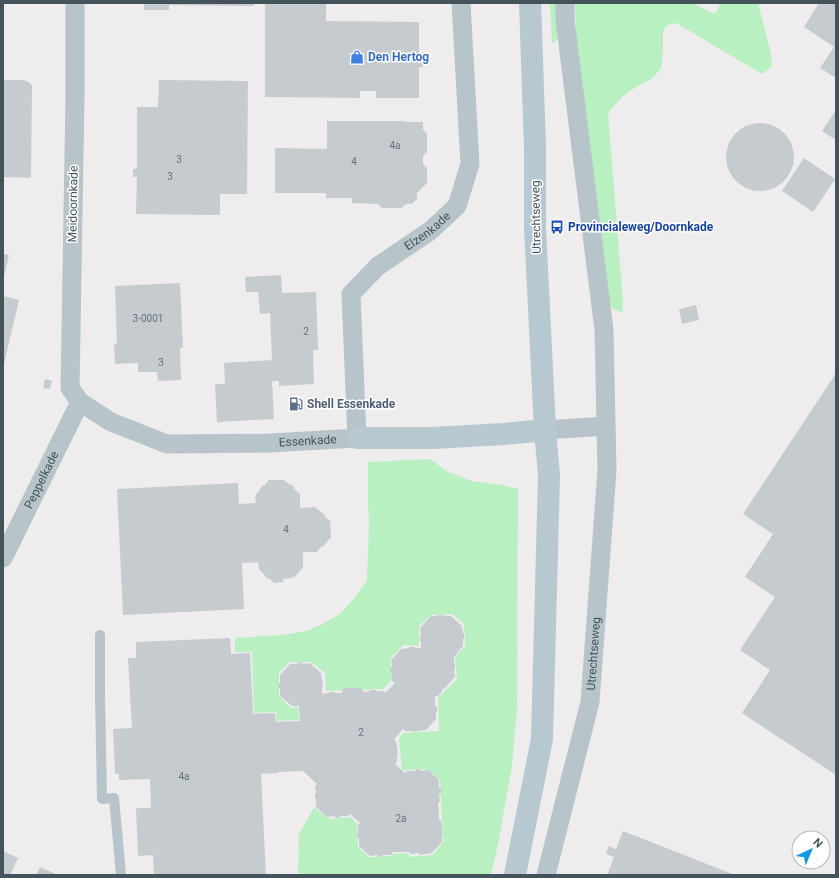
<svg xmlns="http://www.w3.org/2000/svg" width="839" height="878" viewBox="0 0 839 878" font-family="Roboto,sans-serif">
	<rect width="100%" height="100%" fill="#efeced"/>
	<path fill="#b8f0c2" d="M 550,3 L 556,3 L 559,38 L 552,44 Z
		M 575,3 L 692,3 L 715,14 L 721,3 L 758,3 L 771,54 L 772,66 L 763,74 L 757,71 L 676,23 L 668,25 L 664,29 L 663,33 L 663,53 L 661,69 L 650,80 L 636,87 L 622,97 L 608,113 L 623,302 L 622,313 L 610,307 L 576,42 Z
		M 430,459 L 448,472 L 472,481 L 502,485 L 518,489 L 517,708 L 512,766 L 498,844 L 491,875 L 308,875 L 298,873 L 299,834 L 314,807 L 329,819 L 350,817 L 357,823 L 358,847 L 369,857 L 391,856 L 394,854 L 408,853 L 410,857 L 433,855 L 443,842 L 440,780 L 426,769 L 402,770 L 399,739 L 403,733 L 439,731 L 438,698 L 457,679 L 455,657 L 465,646 L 464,624 L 452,614 L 432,615 L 419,626 L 419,646 L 404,645 L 390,658 L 392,680 L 383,689 L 326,691 L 325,673 L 311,662 L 290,662 L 279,672 L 279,696 L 291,708 L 298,707 L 299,720 L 277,721 L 276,712 L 254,713 L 252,652 L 235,652 L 235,638 L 283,635 L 306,631 L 321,625 L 341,613 L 355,597 L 367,580 L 369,522 L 368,504 L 368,462 Z"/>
	<path fill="#c6cbd0" d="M 144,3 L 254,3 L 254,6 L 169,5 L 169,10 L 144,10 Z
		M 265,3 L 326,3 L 326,21 L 419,22 L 419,53 L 423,53 L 423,67 L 419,67 L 419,98 L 376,98 L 376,91 L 360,91 L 360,98 L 265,97 Z
		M 819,3 L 836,3 L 836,78 L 820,68 L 834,47 L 804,27 Z
		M 3,80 L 24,80 L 30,83 L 32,86 L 32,89 L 31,178 L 3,177 Z
		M 159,80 L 248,81 L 247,194 L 220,194 L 220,215 L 136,214 L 137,177 L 133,177 L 133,169 L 137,169 L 137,107 L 158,107 Z
		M 836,110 L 836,140 L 822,131 Z
		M 327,121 L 405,121 L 405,122 L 423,122 L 423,129 L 427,134 L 427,152 L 423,156 L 423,164 L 427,168 L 427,183 L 417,193 L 417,199 L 412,204 L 406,204 L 401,208 L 382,208 L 378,204 L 352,203 L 352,198 L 326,198 L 326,193 L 275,193 L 275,148 L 327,149 Z
		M726 157a34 34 0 1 1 68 0a34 34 0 1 1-68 0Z
		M 804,158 L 835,179 L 813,212 L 782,191 Z
		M 3,254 L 9,255 L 4,277 L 3,277 Z
		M 281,275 L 282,293 L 316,292 L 318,350 L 313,350 L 314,384 L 279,386 L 279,381 L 272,381 L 274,419 L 217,422 L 215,384 L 225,384 L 224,363 L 272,360 L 270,313 L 260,314 L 258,292 L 246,292 L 245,277 Z
		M 180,283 L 183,348 L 180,348 L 181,380 L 158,381 L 157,372 L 138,372 L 138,363 L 115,364 L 114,343 L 117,344 L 115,286 Z
		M 3,296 L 19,300 L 4,364 L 3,364 Z
		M 696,305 L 699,320 L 682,324 L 679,309 Z
		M 836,373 L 836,775 L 742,713 L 770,670 L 740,650 L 775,597 L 745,577 L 773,534 L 743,514 Z
		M 45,379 L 52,381 L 50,389 L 43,388 Z
		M 269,480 L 284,480 L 290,485 L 291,484 L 295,488 L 294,489 L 300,494 L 300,508 L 315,507 L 325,515 L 324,516 L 330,521 L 331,537 L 323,547 L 322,546 L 317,552 L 303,552 L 303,567 L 295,577 L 294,576 L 292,578 L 283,579 L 283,582 L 274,583 L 269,578 L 268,579 L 259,569 L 258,562 L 242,563 L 244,609 L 123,615 L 117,489 L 238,483 L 239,504 L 256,503 L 255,496 L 263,485 L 264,486 Z
		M 438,615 L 451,616 L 462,626 L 463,633 L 464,633 L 464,639 L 463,639 L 463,646 L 454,657 L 454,664 L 455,664 L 455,670 L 454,670 L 455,677 L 445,688 L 442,689 L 442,692 L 438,696 L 435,696 L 435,706 L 437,706 L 437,712 L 436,712 L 436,719 L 426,730 L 413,732 L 413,731 L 405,731 L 403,729 L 394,739 L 396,741 L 398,754 L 397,754 L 397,762 L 395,764 L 405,773 L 407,771 L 415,771 L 415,770 L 420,769 L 420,771 L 428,770 L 439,780 L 439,788 L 441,788 L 441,793 L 439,794 L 440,801 L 438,803 L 439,819 L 441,821 L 443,834 L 442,834 L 442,842 L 432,853 L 419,855 L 419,853 L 411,854 L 409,852 L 393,852 L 391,855 L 383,855 L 383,856 L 378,857 L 378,855 L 370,856 L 359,846 L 359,838 L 358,838 L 357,833 L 358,833 L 358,825 L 360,823 L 350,814 L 348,816 L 340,816 L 341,817 L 335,818 L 335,816 L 327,817 L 316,807 L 316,799 L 315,799 L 315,794 L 316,793 L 315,786 L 317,784 L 303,771 L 278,772 L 278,773 L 261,774 L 266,875 L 154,875 L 153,855 L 138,856 L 136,808 L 151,808 L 150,779 L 119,780 L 119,774 L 115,774 L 113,729 L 132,728 L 128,658 L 136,658 L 136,642 L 230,638 L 231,654 L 250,653 L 253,714 L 275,713 L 276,722 L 300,721 L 299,706 L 292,706 L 280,696 L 280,688 L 279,688 L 278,683 L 280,683 L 280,675 L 290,664 L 297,664 L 297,663 L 303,662 L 303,664 L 310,663 L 321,673 L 323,686 L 322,686 L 322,694 L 329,693 L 329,692 L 335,692 L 335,693 L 342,693 L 342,691 L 344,688 L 360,688 L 363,690 L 363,692 L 370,691 L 370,690 L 376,690 L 376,691 L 383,691 L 385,693 L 395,683 L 392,681 L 392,673 L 391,673 L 390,667 L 392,667 L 391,660 L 401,649 L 409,648 L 409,647 L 415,647 L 415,648 L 421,648 L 421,641 L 420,641 L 420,635 L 421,635 L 420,628 L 431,616 L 438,616 Z
		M 623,831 L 735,875 L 607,875 L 614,857 L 606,854 L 609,846 L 616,849 Z
		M 3,851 L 18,858 L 10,875 L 3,875 Z
		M 40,867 L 58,875 L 36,875 Z"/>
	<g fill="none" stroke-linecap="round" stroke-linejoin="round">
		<path stroke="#b7c5ca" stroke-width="10" d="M 100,635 L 100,694 L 102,799 L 114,798 L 121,875"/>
		<g stroke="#b7c5ca" stroke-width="19">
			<path id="s1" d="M 75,3 L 75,96 L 70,388 L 80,402 L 111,422 L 167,444 L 270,443 L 357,438 L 351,294 L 378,266 L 430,231 L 457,206 L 470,164 L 461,3"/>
			<path d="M 545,430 L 606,426"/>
			<path id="s2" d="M 3,558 L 80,402"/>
			<path id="s3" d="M 546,875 L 590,702 L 607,470 L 604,330 L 565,20 L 565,3"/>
		</g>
		<path stroke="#b7c8d0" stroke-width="22" d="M 357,438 L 432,438 L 504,434 L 545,430
			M 515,875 L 542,739 L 549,475 L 545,430 L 535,228 L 535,146 L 530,3"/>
	</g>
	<defs>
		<g id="shop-bare" transform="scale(1.08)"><path d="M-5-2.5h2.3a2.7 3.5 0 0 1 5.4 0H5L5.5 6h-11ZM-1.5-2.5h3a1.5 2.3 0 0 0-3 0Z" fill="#3f7fe0" stroke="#fff" stroke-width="2.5" paint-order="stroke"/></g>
		<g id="bus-bare" transform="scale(1.08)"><path d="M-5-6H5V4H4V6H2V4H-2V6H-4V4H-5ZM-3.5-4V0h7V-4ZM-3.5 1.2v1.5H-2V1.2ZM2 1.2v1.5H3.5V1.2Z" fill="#1a4fb4" stroke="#fff" stroke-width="2.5" paint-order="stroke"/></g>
		<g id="fuel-bare" transform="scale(1.08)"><path d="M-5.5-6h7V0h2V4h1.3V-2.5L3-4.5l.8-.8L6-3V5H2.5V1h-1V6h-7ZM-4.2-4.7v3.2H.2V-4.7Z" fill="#5c6f8a" stroke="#fff" stroke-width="2.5" paint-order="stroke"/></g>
	</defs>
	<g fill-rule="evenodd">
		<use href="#shop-bare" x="357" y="57"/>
		<use href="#bus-bare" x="557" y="227"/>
		<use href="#fuel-bare" x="296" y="404"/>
	</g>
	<g text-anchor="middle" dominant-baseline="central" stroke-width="3" stroke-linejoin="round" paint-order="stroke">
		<g font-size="10" fill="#647278">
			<text x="395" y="145">4a</text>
			<text x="179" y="159">3</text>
			<text x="354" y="161">4</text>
			<text x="170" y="176">3</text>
			<text x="148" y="318">3-0001</text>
			<text x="306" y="331">2</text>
			<text x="161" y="362">3</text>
			<text x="286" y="529">4</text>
			<text x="361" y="732">2</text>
			<text x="184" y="776">4a</text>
			<text x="401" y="818">2a</text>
		</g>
		<g font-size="12" font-weight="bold" fill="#366cbe" stroke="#fff" text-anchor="start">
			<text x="368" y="57">Den Hertog</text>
		</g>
		<g font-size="12" fill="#44545a" stroke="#fff">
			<text transform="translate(73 204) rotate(-89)">Meidoornkade</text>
			<text transform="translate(536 217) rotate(-91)">Utrechtseweg</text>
			<text stroke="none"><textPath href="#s1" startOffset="933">Elzenkade</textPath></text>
			<text stroke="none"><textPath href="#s1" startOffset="640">Essenkade</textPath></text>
			<text stroke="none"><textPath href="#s2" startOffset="87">Peppelkade</textPath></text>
			<text stroke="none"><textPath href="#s3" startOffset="227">Utrechtseweg</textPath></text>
		</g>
		<g font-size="12" font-weight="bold" fill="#164399" stroke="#fff" text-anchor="start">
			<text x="568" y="227">Provincialeweg/Doornkade</text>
		</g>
		<g font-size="12" font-weight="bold" fill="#4e5e75" stroke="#fff" text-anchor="start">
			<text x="307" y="404">Shell Essenkade</text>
		</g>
	</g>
	<rect width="839" height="878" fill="none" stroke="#44545a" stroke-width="8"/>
	<g transform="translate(811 850) rotate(44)"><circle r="19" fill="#ffffff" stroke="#b4bbbd"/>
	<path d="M0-3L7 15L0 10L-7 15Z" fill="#1397e3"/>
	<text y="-6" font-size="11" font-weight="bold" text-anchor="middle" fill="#44545a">N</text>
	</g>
</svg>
